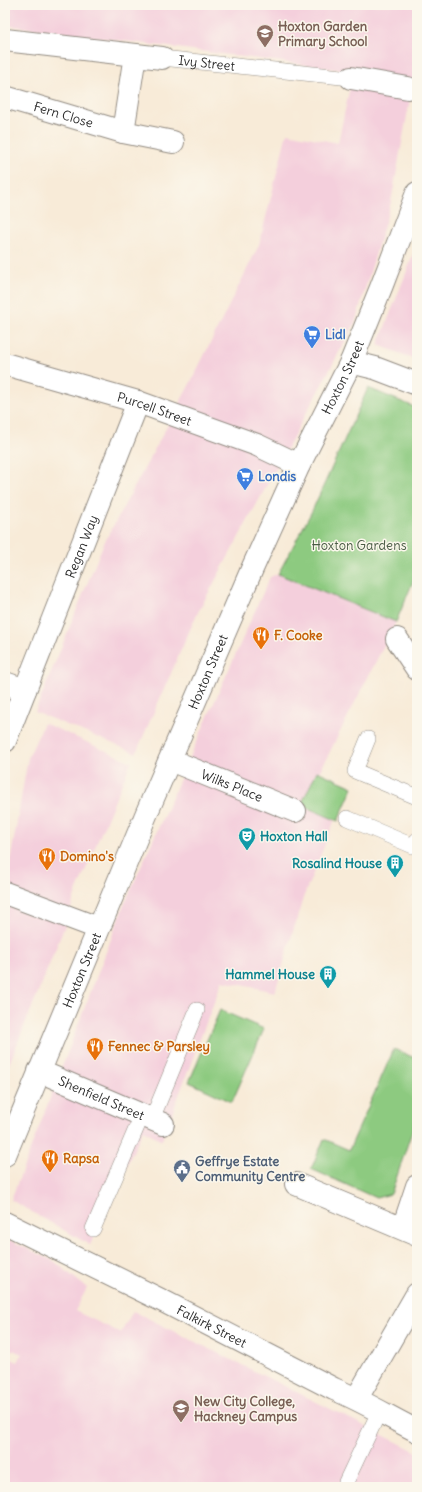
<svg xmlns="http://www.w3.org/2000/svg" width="422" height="1492" viewBox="0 0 422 1492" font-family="Delius,sans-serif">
	<rect width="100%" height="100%" fill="#fbf7ec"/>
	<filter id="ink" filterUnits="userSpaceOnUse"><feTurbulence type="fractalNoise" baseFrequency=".025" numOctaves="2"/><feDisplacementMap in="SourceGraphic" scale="8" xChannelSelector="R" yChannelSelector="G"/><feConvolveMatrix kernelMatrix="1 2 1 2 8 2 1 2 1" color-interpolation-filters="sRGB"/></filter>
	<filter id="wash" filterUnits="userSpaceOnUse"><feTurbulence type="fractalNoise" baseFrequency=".012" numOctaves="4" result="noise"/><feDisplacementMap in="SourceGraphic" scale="16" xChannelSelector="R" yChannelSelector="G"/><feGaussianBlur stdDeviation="0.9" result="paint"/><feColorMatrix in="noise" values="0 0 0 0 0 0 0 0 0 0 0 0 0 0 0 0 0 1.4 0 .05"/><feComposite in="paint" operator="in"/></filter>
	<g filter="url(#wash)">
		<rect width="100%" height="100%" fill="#f8ebd8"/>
		<path fill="#f4cfdc" d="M 5,5 L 417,5 L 416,82 L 350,71 L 5,25 Z
			M 350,87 L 411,94 L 391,202 L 355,323 L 196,616 L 136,753 L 35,712 L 103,545 L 191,382 L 259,245 L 287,133 L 338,143 Z
			M 417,245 L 417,360 L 378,345 Z
			M 278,574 L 396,622 L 319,773 L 349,785 L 303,898 L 275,992 L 222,981 L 162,1140 L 143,1130 L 90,1245 L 11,1200 L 124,905 L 270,577 Z
			M 44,723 L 131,762 L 77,890 L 64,928 L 5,1074 L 5,891 L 28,758 Z
			M 5,1238 L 54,1261 L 87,1288 L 75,1311 L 121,1333 L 133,1311 L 417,1452 L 417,1487 L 5,1487 L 5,1356 L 18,1362 L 22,1354 L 5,1347 Z"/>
		<path fill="#8dca80" stroke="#5c7a56" d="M 368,388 L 417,408 L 417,572 L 396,622 L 278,574 L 312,511 Z
			M 317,771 L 353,787 L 338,821 L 301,805 Z
			M 220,1010 L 264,1029 L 232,1102 L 189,1082 Z
			M 394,1049 L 417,1059 L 417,1116 L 391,1194 L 376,1198 L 311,1169 L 324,1139 L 349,1150 Z"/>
	</g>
	<g filter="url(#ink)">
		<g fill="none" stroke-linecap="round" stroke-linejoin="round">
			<g stroke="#928b82" stroke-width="16">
				<g id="lane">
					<path id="s1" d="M 162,58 L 351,78"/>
					<path d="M 368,739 L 355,771 L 417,797"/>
					<path d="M 347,818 L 413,846 L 417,840"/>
					<path d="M 152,1119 L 197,1010"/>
					<path d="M 93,1229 L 142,1115"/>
					<path d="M 346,1487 L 346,1482 L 379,1412"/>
				</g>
			</g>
			<g stroke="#928b82" stroke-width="24">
				<g id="street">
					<path d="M 5,40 L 162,58"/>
					<path d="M 351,78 L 408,88"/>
					<path id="s2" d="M 5,97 L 123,132 L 173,142"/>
					<path d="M 123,132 L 135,55"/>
					<path d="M 351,362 L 375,368 L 417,384"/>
					<path id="s3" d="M 5,364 L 138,402 L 257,445 L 299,465"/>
					<path d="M 397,639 L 417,669"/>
					<path d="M 5,683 L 25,690"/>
					<path id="s4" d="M 5,741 L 138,402"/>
					<path id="s5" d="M 170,760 L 295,811"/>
					<path d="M 5,893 L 98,928"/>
					<path id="s6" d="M 39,1071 L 163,1124"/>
					<path id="s7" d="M 5,1155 L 148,810 L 252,569 L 299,465 L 351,362 L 382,285 L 417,193"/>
					<path d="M 296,1184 L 417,1235"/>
					<path id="s8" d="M 5,1223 L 163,1301 L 334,1389 C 363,1401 389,1417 417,1431"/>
					<path d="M 403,1228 L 417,1186"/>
					<path d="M 357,1398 L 417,1294"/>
				</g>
			</g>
			<use href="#lane" stroke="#fff" stroke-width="15"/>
			<use href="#street" stroke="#fff" stroke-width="22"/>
		</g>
	</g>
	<defs>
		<g id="school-pin" transform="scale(0.9)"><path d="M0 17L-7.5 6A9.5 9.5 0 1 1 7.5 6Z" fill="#8d6e63" stroke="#fbf7ec"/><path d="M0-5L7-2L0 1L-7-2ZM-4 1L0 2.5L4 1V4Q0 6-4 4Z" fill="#fff"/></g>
		<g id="supermarket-pin" transform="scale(0.9)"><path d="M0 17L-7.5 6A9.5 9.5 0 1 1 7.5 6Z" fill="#3f7fe0" stroke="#fbf7ec"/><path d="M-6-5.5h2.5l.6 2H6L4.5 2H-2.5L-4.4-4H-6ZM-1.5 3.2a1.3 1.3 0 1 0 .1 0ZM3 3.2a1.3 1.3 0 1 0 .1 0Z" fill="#fff"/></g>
		<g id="restaurant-pin" transform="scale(0.9)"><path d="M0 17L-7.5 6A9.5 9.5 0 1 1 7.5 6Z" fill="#e8710a" stroke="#fbf7ec"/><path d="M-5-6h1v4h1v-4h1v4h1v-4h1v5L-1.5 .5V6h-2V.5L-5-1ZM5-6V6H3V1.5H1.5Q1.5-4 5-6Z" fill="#fff"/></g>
		<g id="theatre-pin" transform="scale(0.9)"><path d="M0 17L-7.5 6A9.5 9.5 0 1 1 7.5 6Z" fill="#0f9aa8" stroke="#fbf7ec"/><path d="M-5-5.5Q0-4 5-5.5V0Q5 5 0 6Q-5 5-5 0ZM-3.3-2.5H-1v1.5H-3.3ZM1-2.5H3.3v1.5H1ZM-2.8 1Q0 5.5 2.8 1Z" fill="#fff"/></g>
		<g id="building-pin" transform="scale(0.9)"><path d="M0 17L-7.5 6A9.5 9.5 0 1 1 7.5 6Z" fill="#0f9aa8" stroke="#fbf7ec"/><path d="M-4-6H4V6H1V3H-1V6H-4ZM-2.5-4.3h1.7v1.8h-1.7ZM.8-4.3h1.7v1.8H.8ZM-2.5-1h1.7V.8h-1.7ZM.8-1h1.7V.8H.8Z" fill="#fff"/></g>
		<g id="civic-pin" transform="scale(0.9)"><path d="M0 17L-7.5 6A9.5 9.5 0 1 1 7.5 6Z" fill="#5c6f8a" stroke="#fbf7ec"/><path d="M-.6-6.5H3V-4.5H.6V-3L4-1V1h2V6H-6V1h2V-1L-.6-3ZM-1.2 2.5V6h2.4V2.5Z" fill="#fff"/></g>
		<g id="university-pin" transform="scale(0.9)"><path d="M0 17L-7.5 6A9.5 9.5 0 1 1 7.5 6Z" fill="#8d6e63" stroke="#fbf7ec"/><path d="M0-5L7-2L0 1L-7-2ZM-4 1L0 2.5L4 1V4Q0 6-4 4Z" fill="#fff"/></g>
	</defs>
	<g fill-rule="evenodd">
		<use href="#school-pin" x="265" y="33"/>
		<use href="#supermarket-pin" x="312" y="334"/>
		<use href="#supermarket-pin" x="245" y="476"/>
		<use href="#restaurant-pin" x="261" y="635"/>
		<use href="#theatre-pin" x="247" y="836"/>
		<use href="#restaurant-pin" x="47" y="856"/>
		<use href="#building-pin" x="395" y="863"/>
		<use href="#building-pin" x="328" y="974"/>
		<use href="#restaurant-pin" x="95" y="1046"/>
		<use href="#restaurant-pin" x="50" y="1158"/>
		<use href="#civic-pin" x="182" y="1168"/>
		<use href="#university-pin" x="181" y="1408"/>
	</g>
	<g text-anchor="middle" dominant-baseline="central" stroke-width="3" stroke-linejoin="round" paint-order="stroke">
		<g font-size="13" font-weight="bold" fill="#785e54" stroke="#fbf7ec" text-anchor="start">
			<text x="278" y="26">Hoxton Garden<tspan x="278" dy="15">Primary School</tspan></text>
			<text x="194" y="1401">New City College,<tspan x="194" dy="15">Hackney Campus</tspan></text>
		</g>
		<g font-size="13" fill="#2b2b2b" stroke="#fbf7ec">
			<text stroke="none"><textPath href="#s1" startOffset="45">Ivy Street</textPath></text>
			<text stroke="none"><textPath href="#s2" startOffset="61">Fern Close</textPath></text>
			<text stroke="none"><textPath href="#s7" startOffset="848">Hoxton Street</textPath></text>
			<text stroke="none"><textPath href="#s3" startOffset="156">Purcell Street</textPath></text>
			<text stroke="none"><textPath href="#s4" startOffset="209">Regan Way</textPath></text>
			<text stroke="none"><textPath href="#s7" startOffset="524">Hoxton Street</textPath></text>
			<text stroke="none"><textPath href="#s5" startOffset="67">Wilks Place</textPath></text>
			<text stroke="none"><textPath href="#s7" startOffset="200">Hoxton Street</textPath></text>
			<text stroke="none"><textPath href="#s6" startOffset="68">Shenfield Street</textPath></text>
			<text stroke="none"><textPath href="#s8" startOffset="231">Falkirk Street</textPath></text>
		</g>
		<g font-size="13" font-weight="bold" fill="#366cbe" stroke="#fbf7ec" text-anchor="start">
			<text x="325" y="334">Lidl</text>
			<text x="258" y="476">Londis</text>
		</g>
		<g font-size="13" fill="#485b44" stroke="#fbf7ec">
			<text x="359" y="545">Hoxton Gardens</text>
		</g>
		<g font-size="13" font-weight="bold" fill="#c56008" stroke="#fbf7ec" text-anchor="start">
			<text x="274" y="635">F. Cooke</text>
			<text x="60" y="856">Domino's</text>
			<text x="108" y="1046">Fennec &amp; Parsley</text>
			<text x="63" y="1158">Rapsa</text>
		</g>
		<g font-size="13" font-weight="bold" fill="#0d838f" stroke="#fbf7ec" text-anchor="end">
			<text x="260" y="836" text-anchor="start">Hoxton Hall</text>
			<text x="382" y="863">Rosalind House</text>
			<text x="315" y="974">Hammel House</text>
		</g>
		<g font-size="13" font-weight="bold" fill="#4e5e75" stroke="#fbf7ec" text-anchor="start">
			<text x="195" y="1161">Geffrye Estate<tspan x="195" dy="15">Community Centre</tspan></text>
		</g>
	</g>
	<rect width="422" height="1492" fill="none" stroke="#fbf7ec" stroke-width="20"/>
</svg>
